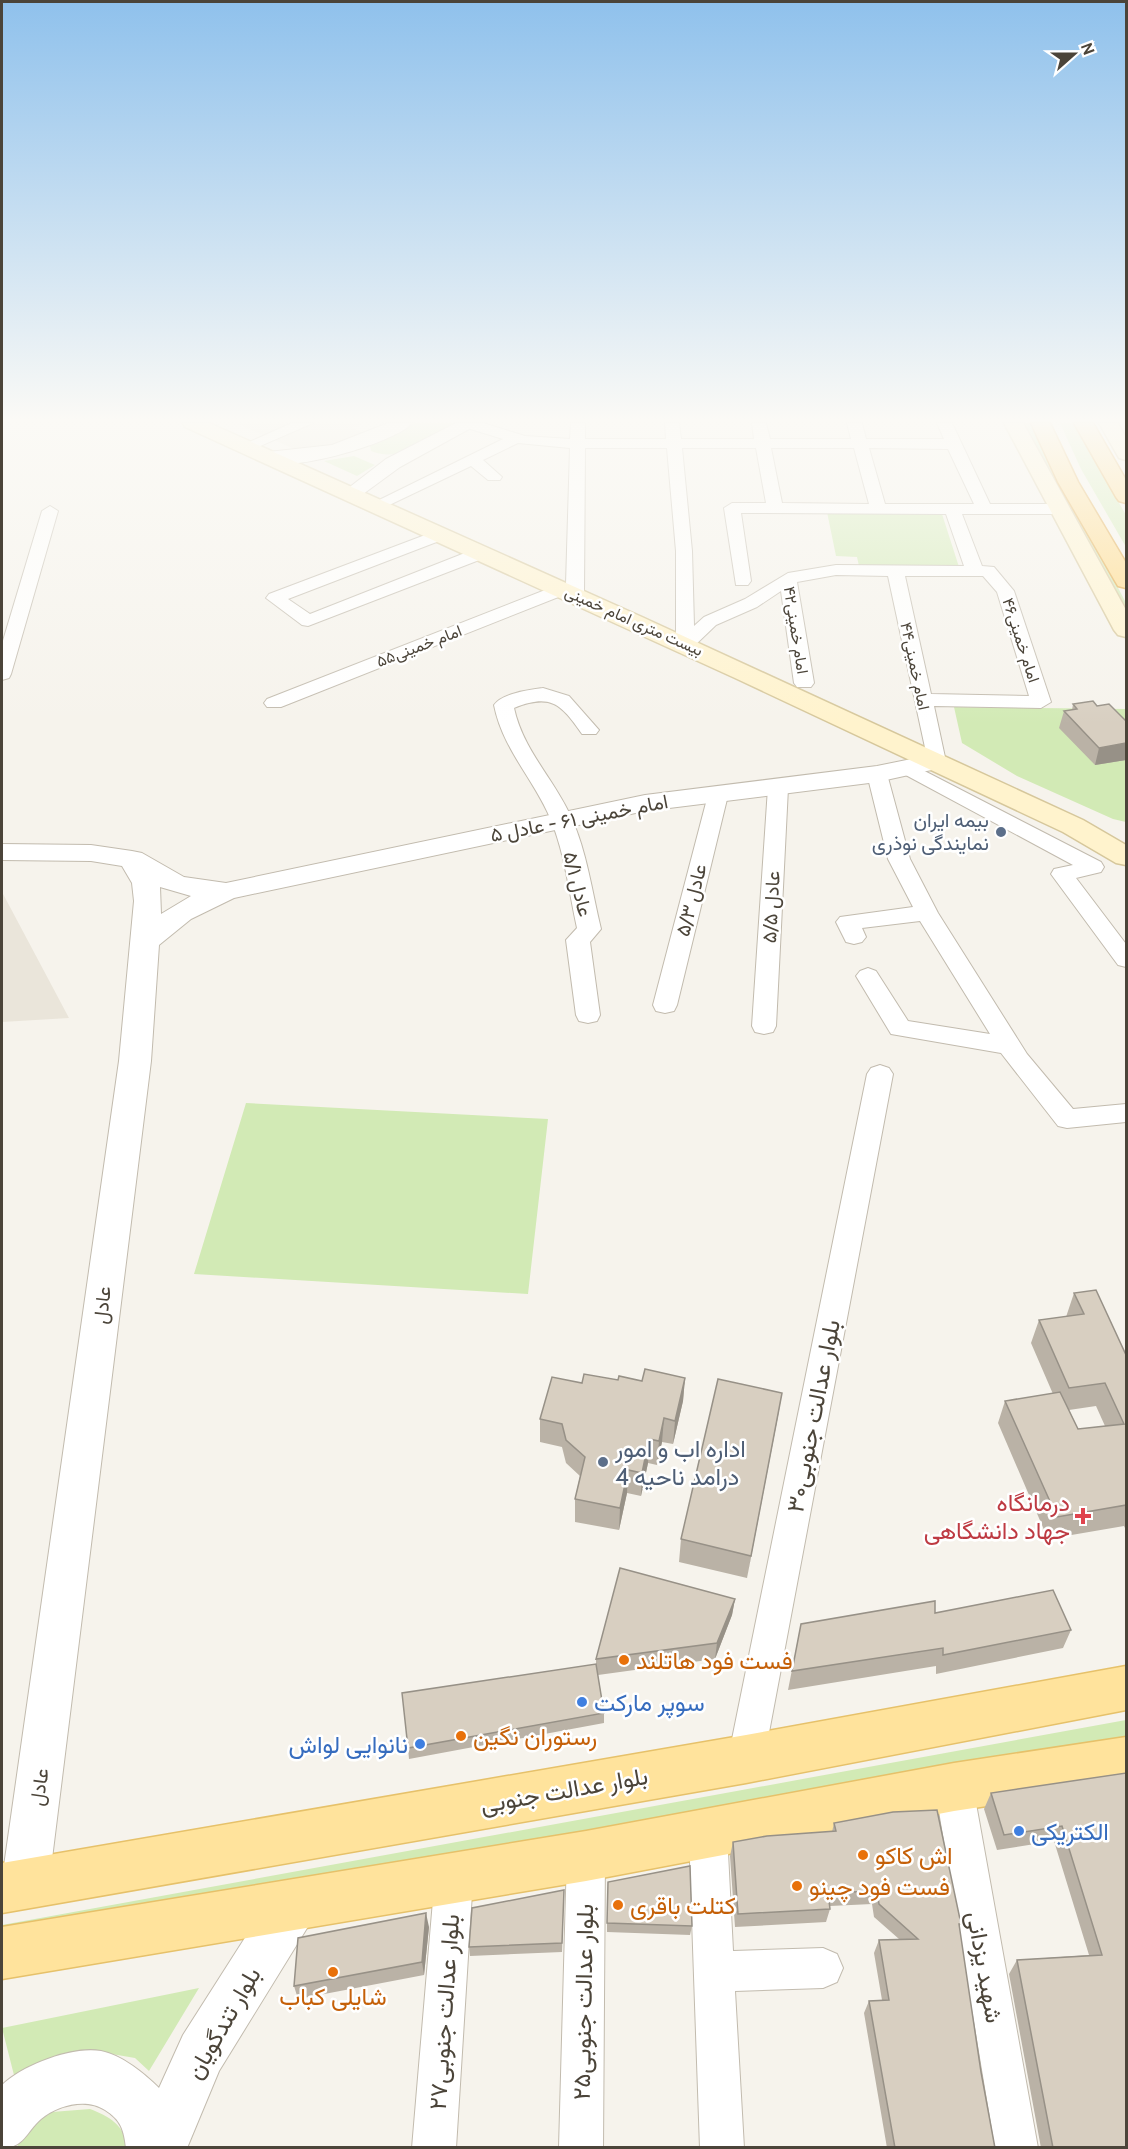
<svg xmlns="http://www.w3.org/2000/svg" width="1128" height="2149" viewBox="0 0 1128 2149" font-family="Cabin,Vazirmatn,sans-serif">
	<rect width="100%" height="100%" fill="#f6f3ec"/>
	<path fill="#eae5da" d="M 236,423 L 364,423 L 353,428 L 371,436 L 303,453 Z
		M 2,892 L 69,1018 L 2,1022 Z"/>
	<path fill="#d2eab5" d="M 414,423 L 459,423 C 433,437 401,464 371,451 L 370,446 Z
		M 1025,423 L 1032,423 L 1126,603 L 1126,615 Z
		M 1060,423 L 1073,423 L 1126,515 L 1126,547 L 1081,469 Z
		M 354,456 L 375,465 L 357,476 L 324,461 Z
		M 827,512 L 942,514 L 959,567 L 859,566 L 857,557 L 836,556 Z
		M 954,707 L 1126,709 L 1126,822 L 1113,819 L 1017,776 L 962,743 Z
		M 246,1103 L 548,1119 L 528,1294 L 194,1274 Z
		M 1126,1720 L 1126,1737 L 2,1941 L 2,1925 Z
		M 199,1988 L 149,2071 L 135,2058 L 100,2052 L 16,2083 L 2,2028 Z
		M 90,2109 C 108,2116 126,2125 126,2147 L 17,2148 L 21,2133 L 52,2112 Z"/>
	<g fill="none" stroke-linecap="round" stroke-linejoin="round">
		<g stroke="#c2bbae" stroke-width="2">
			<path id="minor" d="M 292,423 L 313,423 L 251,450 L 246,452 L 238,447 Z
				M 462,423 L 483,423 L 525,436 L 570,439 L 571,423 L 585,423 L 585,439 L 666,439 L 665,423 L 679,423 L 681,439 L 754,439 L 752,423 L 766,423 L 770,439 L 851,439 L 847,423 L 862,423 L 866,439 L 944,439 L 937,423 L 952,423 L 990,504 L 1058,504 L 1066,509 L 1058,514 L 962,514 L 982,566 L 994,567 L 1014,591 L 1051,702 L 1041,708 L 934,706 L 946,762 L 943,766 L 929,766 L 888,576 L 836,575 L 797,582 L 814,683 L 811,687 L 797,687 L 794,683 L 781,591 L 757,607 L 716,625 L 692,648 L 678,648 L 676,644 L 676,551 L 667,448 L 585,448 L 584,594 L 581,598 L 575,599 L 566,594 L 281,707 L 267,707 L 264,703 L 267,699 L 558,585 L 566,584 L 570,448 L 518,443 L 483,460 L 502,477 L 500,480 L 488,480 L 471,466 L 383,508 L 377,510 L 369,505 L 503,439 L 464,427 ZM 682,448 L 756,448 L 766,503 L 732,503 L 724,508 L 736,585 L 748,585 L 751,581 L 741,513 L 946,514 L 964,566 L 836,565 L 788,573 L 745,599 L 704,617 L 694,626 L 692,551 ZM 771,448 L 854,448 L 869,504 L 782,503 ZM 869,448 L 948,449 L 974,504 L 885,504 ZM 905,576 L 983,576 L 997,592 L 1029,696 L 931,694 Z
				M 50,506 L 58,511 L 11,674 L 9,678 L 2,680 L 2,644 L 42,511 Z
				M 441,529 L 449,534 L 447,538 L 288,599 L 310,614 L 475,549 L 481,548 L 489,553 L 487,557 L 308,626 L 302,625 L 266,598 L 269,594 Z
				M 543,688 L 569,696 L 599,730 L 596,734 L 582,734 C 561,704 551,693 514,708 C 523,750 554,779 571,817 C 587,852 592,892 601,929 L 590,942 L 600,1015 L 597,1021 L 588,1023 L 579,1021 L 576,1015 L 566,940 L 577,928 C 569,892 565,854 551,820 C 534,779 503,750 494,705 C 503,693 529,690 543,688 Z
				M 909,763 L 1101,862 L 1104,867 L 1101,872 L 1076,878 L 1126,944 L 1126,967 L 1118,965 L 1051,874 L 1054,869 L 1073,865 L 902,773 L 899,769 L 902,765 Z
				M 877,768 L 884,770 L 887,774 L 910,859 L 938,913 L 1027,1054 L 1073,1109 L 1126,1104 L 1126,1122 L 1067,1128 L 1058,1126 L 1001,1053 L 891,1034 L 856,976 L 860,971 L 868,968 L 876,971 L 908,1021 L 990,1034 L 920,921 L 862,928 L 866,937 L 862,942 L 854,944 L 846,942 L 836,922 L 840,917 L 913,907 L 888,859 L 867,774 L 870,770 Z
				M 778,782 L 785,784 L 788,788 L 776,1026 L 773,1032 L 764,1034 L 755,1032 L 752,1026 L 768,788 L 771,784 Z
				M 718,789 L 725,791 L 728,795 L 677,1005 L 674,1011 L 665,1013 L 656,1011 L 653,1005 L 708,795 L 711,791 Z
				M 880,1065 L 889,1068 L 893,1074 L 764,1759 L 759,1772 L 746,1777 L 733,1772 L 728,1759 L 867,1074 L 871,1068 Z
				M 954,1768 L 967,1774 L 973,1787 L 1038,2148 L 995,2148 L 935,1787 L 941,1774 Z
				M 708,1814 L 721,1820 L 727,1833 L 733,1951 L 823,1948 L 837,1954 L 843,1968 L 837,1982 L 823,1988 L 735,1991 L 744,2148 L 700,2148 L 689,1833 L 695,1820 Z
				M 586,1837 L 600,1842 L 605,1856 L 603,2148 L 559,2148 L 567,1856 L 572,1842 Z
				M 454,1858 L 468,1863 L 473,1877 L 456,2148 L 412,2148 L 435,1877 L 440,1863 Z"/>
		</g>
		<g stroke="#c2bbae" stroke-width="2">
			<path id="tertiary" d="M 388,423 L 412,423 C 397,443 273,479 258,458 L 268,452 L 332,445 Z
				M 456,423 L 480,423 L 400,467 L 359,497 L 345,497 L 342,493 L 386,459 Z
				M 936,754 L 945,757 L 949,762 L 945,767 L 877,782 L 645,811 L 234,898 L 191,919 L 159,945 L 151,1061 L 49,1883 L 42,1900 L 25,1907 L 8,1900 L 2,1880 L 119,1061 L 134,901 L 132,883 L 122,866 L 91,861 L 2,860 L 2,844 L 91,845 L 132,851 L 142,853 L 184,877 L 226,883 L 645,795 L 877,766 ZM 160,887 L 191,896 L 161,914 Z
				M 295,1879 L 312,1886 L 319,1903 L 312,1920 L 219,2071 L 187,2148 L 126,2148 C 124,2130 121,2120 105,2110 C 86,2098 58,2105 41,2119 C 26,2132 24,2148 2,2148 L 2,2085 C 23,2065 72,2046 101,2051 C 122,2055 145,2074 159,2088 L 183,2035 L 278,1886 Z"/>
		</g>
		<g stroke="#d6c79b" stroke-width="3">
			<path id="secondary" d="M 183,423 L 209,423 L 642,617 L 1083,820 L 1126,845 L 1126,865 L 1116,863 L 1063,832 L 735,678 L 185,427 Z
				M 1004,423 L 1023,423 L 1126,610 L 1126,637 L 1118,635 L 1114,630 Z
				M 1099,423 L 1118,423 L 1126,438 L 1126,460 L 1119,458 Z"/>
		</g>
		<g stroke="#e6c16a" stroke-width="3">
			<path id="primary" d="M 1126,1666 L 1126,1710 L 746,1783 L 2,1913 L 2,1863 L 746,1735 Z
				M 1126,1737 L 1126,1785 L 954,1811 L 586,1881 L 2,1979 L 2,1927 L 586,1831 L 954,1763 Z"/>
		</g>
		<g stroke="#e0a43c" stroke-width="3">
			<path id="trunk" d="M 1031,423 L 1050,423 L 1078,482 L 1126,563 L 1126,588 L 1118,586 L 1115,581 L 1058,482 Z
				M 1074,423 L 1093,423 L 1126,480 L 1126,503 L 1119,501 L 1116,497 Z"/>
		</g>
		<use href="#minor" fill="#fff" fill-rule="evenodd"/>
		<use href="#tertiary" fill="#fff" fill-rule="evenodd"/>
		<use href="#secondary" fill="#fff3cd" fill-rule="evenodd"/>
		<use href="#primary" fill="#ffe39c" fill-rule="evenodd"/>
		<use href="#trunk" fill="#ffd985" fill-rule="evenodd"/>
	</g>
	<path fill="#bab2a6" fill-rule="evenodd" d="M 1073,704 L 1097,706 L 1126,721 L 1126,760 L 1095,765 L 1059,728 L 1064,711 L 1072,710 Z
		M 1074,1293 L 1126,1355 L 1126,1530 L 1124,1526 L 1048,1539 L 998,1423 L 1005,1401 L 1053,1394 L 1031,1343 L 1039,1320 L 1066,1317 ZM 1096,1406 L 1105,1426 L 1078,1429 L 1069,1410 Z
		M 685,1378 L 683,1401 L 673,1444 L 662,1442 L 657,1465 L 648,1463 L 641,1496 L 627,1493 L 619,1530 L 575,1522 L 575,1499 L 580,1476 L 566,1463 L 562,1447 L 540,1442 L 540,1419 L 582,1383 L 618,1380 L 642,1381 Z
		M 782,1393 L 747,1578 L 679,1562 L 681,1539 Z
		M 735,1599 L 732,1615 L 715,1659 L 598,1675 L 604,1713 L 604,1723 L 409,1759 L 408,1748 L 596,1664 L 596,1659 Z
		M 935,1613 L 1071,1630 L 1063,1648 L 936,1674 L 936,1666 L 788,1690 L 801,1624 Z
		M 1126,1773 L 1126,2148 L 1041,2148 L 1009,1974 L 1017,1960 L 1089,1955 L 1054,1841 L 997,1850 L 984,1809 L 991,1793 Z
		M 834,1823 L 961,1924 L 959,1927 L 981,2072 L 995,2148 L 887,2148 L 864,2013 L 869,2001 L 882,2000 L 874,1953 L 879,1940 L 899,1939 L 874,1917 L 872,1904 L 830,1906 L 830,1909 L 826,1922 L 735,1927 L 730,1856 L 733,1842 L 832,1832 Z
		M 564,1890 L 562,1952 L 470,1956 L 469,1947 Z
		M 607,1892 L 692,1926 L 690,1935 L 607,1932 Z
		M 429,1927 L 424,1975 L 298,1999 L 294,1986 Z"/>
	<path fill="#979187" d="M 1126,743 L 1126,760 L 1095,765 L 1099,748 Z
		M 685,1378 L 683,1401 L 673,1444 L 675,1421 Z
		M 782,1393 L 778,1416 L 747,1578 L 751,1556 Z
		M 664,1418 L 662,1442 L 657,1465 L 659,1441 Z
		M 649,1439 L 648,1463 L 641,1496 L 642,1473 Z
		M 628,1470 L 627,1493 L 619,1530 L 620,1508 Z
		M 735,1599 L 732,1615 L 715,1659 L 717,1643 Z
		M 426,1913 L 429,1927 L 424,1975 L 422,1962 Z"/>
	<path fill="#d8cfc1" stroke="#979187" stroke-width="1.5" d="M 1093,701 L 1097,706 L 1109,704 L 1126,721 L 1126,743 L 1099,748 L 1064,711 L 1077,709 L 1073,704 Z
		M 1096,1290 L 1126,1355 L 1126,1505 L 1057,1517 L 1005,1401 L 1060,1392 L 1078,1429 L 1124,1424 L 1105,1383 L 1069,1388 L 1039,1320 L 1084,1314 L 1074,1293 Z
		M 645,1369 L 685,1378 L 675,1421 L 664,1418 L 659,1441 L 649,1439 L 642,1473 L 628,1470 L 620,1508 L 575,1499 L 585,1457 L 566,1440 L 562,1424 L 540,1419 L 552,1377 L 582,1383 L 584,1374 L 618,1380 L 619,1376 L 642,1381 Z
		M 718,1379 L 782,1393 L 751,1556 L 681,1539 Z
		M 620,1568 L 735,1599 L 717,1643 L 596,1659 Z
		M 1053,1590 L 1071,1630 L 943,1655 L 943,1648 L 792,1671 L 801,1624 L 935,1601 L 935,1613 Z
		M 596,1664 L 604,1713 L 408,1748 L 402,1693 Z
		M 1126,1773 L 1126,2148 L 1053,2148 L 1017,1960 L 1102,1955 L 1062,1826 L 1004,1835 L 991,1793 Z
		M 937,1810 L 961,1924 L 959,1924 L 981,2072 L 995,2148 L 895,2148 L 869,2001 L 889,2000 L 879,1940 L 918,1939 L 879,1904 L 877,1891 L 828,1893 L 830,1909 L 738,1914 L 733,1842 L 767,1836 L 836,1831 L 834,1823 L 893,1812 Z
		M 690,1866 L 692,1926 L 607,1923 L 608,1882 Z
		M 564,1890 L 562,1943 L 469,1947 L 472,1908 Z
		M 426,1913 L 422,1962 L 294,1986 L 298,1938 Z"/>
	<linearGradient id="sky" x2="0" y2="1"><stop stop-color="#8fc1ec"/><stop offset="0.58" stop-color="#fbfaf6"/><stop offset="1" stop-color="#fbfaf6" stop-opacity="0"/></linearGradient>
	<rect width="1128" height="724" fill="url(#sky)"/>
	<g fill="#5c6f8a" stroke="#fff" stroke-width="2">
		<circle cx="1001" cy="832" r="6"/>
		<circle cx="603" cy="1462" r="6"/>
	</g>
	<path fill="#e0444e" stroke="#fff" stroke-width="2" d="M1080 1507h6v6h6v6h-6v6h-6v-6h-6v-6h6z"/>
	<g fill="#e8710a" stroke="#fff" stroke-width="2">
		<circle cx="624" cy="1660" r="6"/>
		<circle cx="461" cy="1736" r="6"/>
		<circle cx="863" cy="1855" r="6"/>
		<circle cx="797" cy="1886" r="6"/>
		<circle cx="618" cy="1905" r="6"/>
		<circle cx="333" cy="1972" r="6"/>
	</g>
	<g fill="#3f7fe0" stroke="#fff" stroke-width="2">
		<circle cx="582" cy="1702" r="6"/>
		<circle cx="420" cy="1744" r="6"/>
		<circle cx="1019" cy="1831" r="6"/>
	</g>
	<g text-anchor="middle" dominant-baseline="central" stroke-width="5" stroke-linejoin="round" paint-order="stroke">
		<g font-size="16" fill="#4b4439" stroke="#fff">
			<text transform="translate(634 621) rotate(24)">بیست متری امام خمینی</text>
			<text transform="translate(796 630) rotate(81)">امام خمینی۴۲</text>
			<text transform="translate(1021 640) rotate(72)">امام خمینی۴۶</text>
			<text transform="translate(419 646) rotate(-21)">امام خمینی۵۵</text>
			<text transform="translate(915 666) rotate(78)">۴۴امام خمینی</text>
		</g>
		<g font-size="20" fill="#4b4439" stroke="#fff">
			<text transform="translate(579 818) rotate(-11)">امام خمینی ۶۱ - عادل ۵</text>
			<text transform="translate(578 884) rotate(76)">عادل ۵/۱</text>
			<text transform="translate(691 900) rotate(-76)">عادل ۵/۳</text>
			<text transform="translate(771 907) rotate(-87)">عادل ۵/۵</text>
			<text transform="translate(102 1305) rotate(-84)">عادل</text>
			<text transform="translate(39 1787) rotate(-82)">عادل</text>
		</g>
		<g font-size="20" fill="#4e5e75" stroke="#fff" text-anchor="end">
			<text x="989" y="820">بیمه ایران<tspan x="989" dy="23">نمایندگی نوذری</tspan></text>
		</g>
		<g font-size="24" fill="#4b4439" stroke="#fff">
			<text transform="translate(813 1416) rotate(-79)">بلوار عدالت جنوبی۳۰</text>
			<text transform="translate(564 1790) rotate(-10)">بلوار عدالت جنوبی</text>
			<text transform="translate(985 1967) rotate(80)">شهید یزدانی</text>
			<text transform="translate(583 2002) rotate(-89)">بلوار عدالت جنوبی۲۵</text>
			<text transform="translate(444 2012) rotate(-86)">بلوار عدالت جنوبی۲۷</text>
			<text transform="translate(223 2023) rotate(-60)">بلوار تندگویان</text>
		</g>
		<g font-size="24" fill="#4e5e75" stroke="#fff" text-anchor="start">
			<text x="615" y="1448">اداره اب و امور<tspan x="615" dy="28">درامد ناحیه 4</tspan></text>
		</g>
		<g font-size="24" fill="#be3a42" stroke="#fff" text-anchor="end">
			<text x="1070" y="1502">درمانگاه<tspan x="1070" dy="28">جهاد دانشگاهی</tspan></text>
		</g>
		<g font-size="24" fill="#c56008" stroke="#fff" text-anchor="start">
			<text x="636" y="1660">فست فود هاتلند</text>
			<text x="473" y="1736">رستوران نگین</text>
			<text x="875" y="1855">اش کاکو</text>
			<text x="809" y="1886">فست فود چینو</text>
			<text x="630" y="1905">کتلت باقری</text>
			<text x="333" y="1996" text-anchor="middle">شایلی کباب</text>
		</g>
		<g font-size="24" fill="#366cbe" stroke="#fff" text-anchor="start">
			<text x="594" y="1702">سوپر مارکت</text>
			<text x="408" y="1744" text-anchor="end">نانوایی لواش</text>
			<text x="1031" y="1831">الکتریکی</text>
		</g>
	</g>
	<rect width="1128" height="2149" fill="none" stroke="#4b4439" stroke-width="6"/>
	<g transform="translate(1074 54) rotate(69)" stroke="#ffffff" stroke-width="4.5" paint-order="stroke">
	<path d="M0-4.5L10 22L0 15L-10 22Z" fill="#4b4439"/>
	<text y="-9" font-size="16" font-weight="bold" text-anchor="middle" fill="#4b4439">N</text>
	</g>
</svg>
